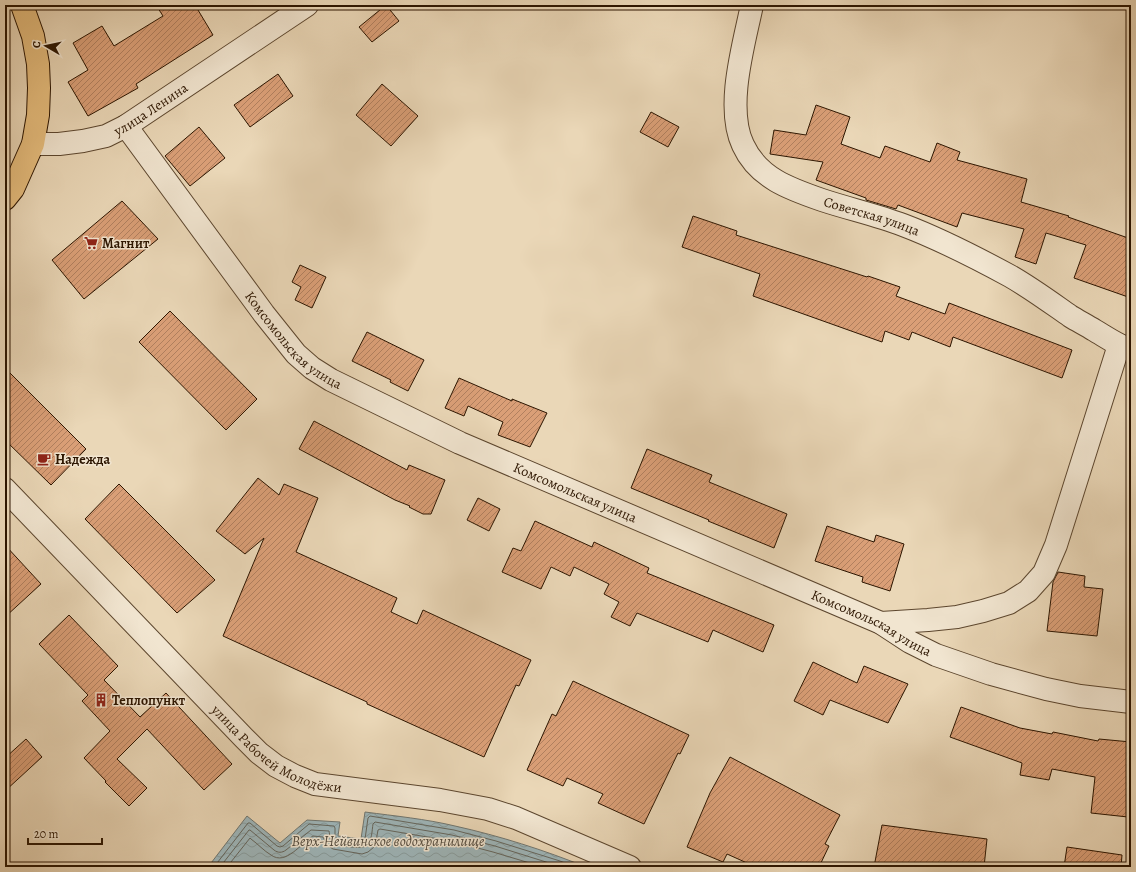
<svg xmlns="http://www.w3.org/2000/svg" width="1136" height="872" viewBox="0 0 1136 872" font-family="Alegreya,serif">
	<defs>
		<pattern id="water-waves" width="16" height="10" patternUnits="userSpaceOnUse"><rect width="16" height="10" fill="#9eb6ba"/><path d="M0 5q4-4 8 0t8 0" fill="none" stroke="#889c9e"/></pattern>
		<pattern id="building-hatch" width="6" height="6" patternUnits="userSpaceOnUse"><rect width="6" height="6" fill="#da9f77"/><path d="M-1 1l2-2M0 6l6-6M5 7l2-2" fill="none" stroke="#b1805f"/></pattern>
	</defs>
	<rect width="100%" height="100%" fill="#ead7b7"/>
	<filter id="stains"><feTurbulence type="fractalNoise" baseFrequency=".005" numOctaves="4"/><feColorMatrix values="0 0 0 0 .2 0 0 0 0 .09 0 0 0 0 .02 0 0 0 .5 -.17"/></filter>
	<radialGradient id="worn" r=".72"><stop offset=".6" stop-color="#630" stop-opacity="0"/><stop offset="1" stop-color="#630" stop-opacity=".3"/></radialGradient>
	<path fill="url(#water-waves)" stroke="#707670" d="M 365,812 C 395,816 426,819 455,826 C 500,836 544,850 586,867 L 208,867 L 247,816 L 280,843 L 307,820 L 340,822 L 338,836 L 361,839 Z"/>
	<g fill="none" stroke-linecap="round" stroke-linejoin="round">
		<path stroke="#65665d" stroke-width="1" d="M 214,867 L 248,823 L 250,823 L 277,846 L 280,847 L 283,846 L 309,824 L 334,826 L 335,828 L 335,836 L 337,839 L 362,843 L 365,839 L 368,818 L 370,816 L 454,830 L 496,841 L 560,861 L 575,867
			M 220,867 L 249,830 L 250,830 L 274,850 C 278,853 282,853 286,850 L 311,830 L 329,831 C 330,835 329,839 333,842 C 338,846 363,850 367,845 C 372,841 372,830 373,824 L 375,822 L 452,835 L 495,846 L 562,867
			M 227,867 L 250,838 L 251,839 C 258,844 264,851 271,855 C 286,866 301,843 313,836 L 323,837 L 327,845 L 333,849 L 362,854 L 368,852 L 374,847 L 376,841 L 378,830 L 380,829 L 451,841 L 493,852 L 543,867"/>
	</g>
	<path fill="url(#building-hatch)" stroke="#2c1500" d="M 156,5 L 195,5 L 213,35 L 136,84 L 138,88 L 88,116 L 68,82 L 88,70 L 73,43 L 102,26 L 114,46 L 163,16 Z
		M 386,5 L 399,21 L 372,42 L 359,27 Z
		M 278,74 L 293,96 L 250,127 L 234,105 Z
		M 382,84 L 418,116 L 391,146 L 356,115 Z
		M 816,105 L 850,117 L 841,144 L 880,158 L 885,146 L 930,162 L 937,143 L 960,152 L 957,160 L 1027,179 L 1021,202 L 1069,216 L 1068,217 L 1131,239 L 1131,298 L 1074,278 L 1086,245 L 1046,233 L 1036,264 L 1015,257 L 1024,229 L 962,213 L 957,227 L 898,205 L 896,209 L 866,200 L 866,198 L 816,180 L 823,162 L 770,154 L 774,130 L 806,135 Z
		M 651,112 L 679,127 L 668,147 L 640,132 Z
		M 199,127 L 225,158 L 190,186 L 165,156 Z
		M 122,201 L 158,239 L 84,299 L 52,260 Z
		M 693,216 L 737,231 L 736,235 L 867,277 L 868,276 L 900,287 L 896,296 L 945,314 L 949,303 L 1072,350 L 1062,378 L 953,337 L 950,347 L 912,332 L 909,340 L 885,331 L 882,342 L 753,296 L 760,274 L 682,247 Z
		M 300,265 L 326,277 L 312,308 L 295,300 L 301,287 L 292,282 Z
		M 170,311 L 257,399 L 226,430 L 139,342 Z
		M 367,332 L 424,360 L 408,391 L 390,382 L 391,380 L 352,361 Z
		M 5,368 L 86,449 L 51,485 L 5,440 Z
		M 459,378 L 512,401 L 512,399 L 547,413 L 530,447 L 498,435 L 503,422 L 468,406 L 464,416 L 445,408 Z
		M 314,421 L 407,470 L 409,465 L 445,480 L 431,514 L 423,514 L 409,507 L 410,506 L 395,500 L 299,449 Z
		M 647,449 L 712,475 L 709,482 L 787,514 L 774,548 L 708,521 L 709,520 L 631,488 Z
		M 258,478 L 279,495 L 284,484 L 318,498 L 296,552 L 397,598 L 391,612 L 417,624 L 423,610 L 531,660 L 519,686 L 516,685 L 484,757 L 367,704 L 367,702 L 223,636 L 264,538 L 245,554 L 216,531 Z
		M 119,484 L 215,580 L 177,613 L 85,519 Z
		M 478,498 L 500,509 L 489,531 L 467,520 Z
		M 535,521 L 592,547 L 594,542 L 649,568 L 647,573 L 774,625 L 763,652 L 713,630 L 708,642 L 637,613 L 630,626 L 611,617 L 619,602 L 604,594 L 609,584 L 574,567 L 570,576 L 551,567 L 541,589 L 502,572 L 513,548 L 521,551 Z
		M 827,526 L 874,542 L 876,535 L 904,544 L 890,591 L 862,582 L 863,577 L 815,561 Z
		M 5,545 L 41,584 L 5,617 Z
		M 1058,572 L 1085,576 L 1084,587 L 1103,589 L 1097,636 L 1047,631 L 1053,582 Z
		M 69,615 L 118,666 L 104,680 L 140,717 L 166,693 L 232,764 L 204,790 L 147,729 L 117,759 L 147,788 L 129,806 L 105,782 L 106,781 L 84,758 L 110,731 L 82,701 L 88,695 L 39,644 Z
		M 813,662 L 857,683 L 864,666 L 908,684 L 888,723 L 830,700 L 823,715 L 794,701 Z
		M 573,681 L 689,735 L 680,754 L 678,753 L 644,824 L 598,803 L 603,794 L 567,778 L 563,786 L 527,770 L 552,714 L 556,716 Z
		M 961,707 L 1020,728 L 1052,734 L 1053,732 L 1098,741 L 1099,739 L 1131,742 L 1131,787 L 1128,817 L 1091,813 L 1095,777 L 1052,769 L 1049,780 L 1020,775 L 1022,763 L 950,737 Z
		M 26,739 L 42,757 L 5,791 L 5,758 Z
		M 730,757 L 840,815 L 825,844 L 829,846 L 819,867 L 756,867 L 727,854 L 723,862 L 687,847 L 710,793 Z
		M 882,825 L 987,839 L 984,867 L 874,867 Z
		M 1067,847 L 1122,855 L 1121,867 L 1064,867 Z"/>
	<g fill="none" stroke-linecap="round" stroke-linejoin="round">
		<g stroke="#5c462e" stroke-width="24">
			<g id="street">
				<path id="s1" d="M 752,5 C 744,44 725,107 743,145 C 758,178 790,189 822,200 C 849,209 877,215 903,225 C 940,239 975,257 1010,276 C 1031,288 1050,302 1070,316 C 1078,321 1086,325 1094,330 C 1106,337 1117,345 1131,350"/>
				<path id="s2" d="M 126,126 L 264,314 L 296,354 L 312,368 L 331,380 L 460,443 L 881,623 L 910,642 L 936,655 L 991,674 L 1046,689 L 1080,696 L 1131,702"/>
				<path id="s3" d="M 33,144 L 59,144 L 83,141 L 106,136 L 126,126 L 307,5"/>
				<path id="s4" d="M 5,489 L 244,738 L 259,753 L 276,766 L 295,776 L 315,784 L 440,800 L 488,809 L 516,818 L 630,867"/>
				<path d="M 881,623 L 928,620 L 957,617 L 983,611 L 1009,603 L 1028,591 L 1044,573 L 1056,545 L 1119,345"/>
			</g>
		</g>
		<g stroke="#2c1500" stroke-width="24">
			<path id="primary" d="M 5,199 L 13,189 L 33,144 L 38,115 L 39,88 L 38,64 L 33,36 L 22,5"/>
		</g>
		<use href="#street" stroke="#f1e5d0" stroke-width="22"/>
		<use href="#primary" stroke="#e5bc7c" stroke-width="22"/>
	</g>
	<defs>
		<g id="supermarket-bare" transform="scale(1.08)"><path d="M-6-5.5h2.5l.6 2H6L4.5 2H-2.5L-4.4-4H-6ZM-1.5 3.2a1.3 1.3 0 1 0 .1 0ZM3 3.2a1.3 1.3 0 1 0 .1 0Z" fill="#8f2418" stroke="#f1e5d0" stroke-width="2.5" paint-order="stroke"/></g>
		<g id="cafe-bare" transform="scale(1.08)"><path d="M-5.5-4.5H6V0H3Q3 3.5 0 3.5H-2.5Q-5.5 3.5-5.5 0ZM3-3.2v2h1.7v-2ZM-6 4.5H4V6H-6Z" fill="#8f2418" stroke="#f1e5d0" stroke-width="2.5" paint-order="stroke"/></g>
		<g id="building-bare" transform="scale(1.08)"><path d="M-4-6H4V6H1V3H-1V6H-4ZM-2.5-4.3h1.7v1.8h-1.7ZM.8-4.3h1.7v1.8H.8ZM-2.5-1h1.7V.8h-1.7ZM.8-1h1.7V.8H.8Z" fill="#8f2418" stroke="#f1e5d0" stroke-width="2.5" paint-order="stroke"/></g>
	</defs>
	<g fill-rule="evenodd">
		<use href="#supermarket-bare" x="91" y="243"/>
		<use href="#cafe-bare" x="44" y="459"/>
		<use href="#building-bare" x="101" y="700"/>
	</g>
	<g text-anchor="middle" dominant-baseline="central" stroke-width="3" stroke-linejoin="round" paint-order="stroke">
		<g font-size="14" fill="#2c1500" stroke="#f1e5d0">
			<text stroke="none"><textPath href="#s3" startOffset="126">улица Ленина</textPath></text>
			<text stroke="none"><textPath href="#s1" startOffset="294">Советская улица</textPath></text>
			<text stroke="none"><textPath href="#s2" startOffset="273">Комсомольская улица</textPath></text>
			<text stroke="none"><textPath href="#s2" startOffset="597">Комсомольская улица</textPath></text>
			<text stroke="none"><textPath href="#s2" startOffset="921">Комсомольская улица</textPath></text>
			<text stroke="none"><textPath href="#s4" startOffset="380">улица Рабочей Молодёжи</textPath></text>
		</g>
		<g font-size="14" font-weight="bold" fill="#2c1500" stroke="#f1e5d0" text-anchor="start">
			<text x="102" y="243">Магнит</text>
			<text x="55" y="459">Надежда</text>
			<text x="112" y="700">Теплопункт</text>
		</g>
		<g font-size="15" font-style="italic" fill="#544d41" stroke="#f1e5d0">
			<text x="388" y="841">Верх-Нейвинское водохранилище</text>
		</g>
	</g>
	<rect width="1136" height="872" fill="none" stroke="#ead7b7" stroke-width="20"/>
	<rect x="6" y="6" width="1124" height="860" fill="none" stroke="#2c1500" stroke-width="2"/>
	<rect x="10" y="10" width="1116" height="852" fill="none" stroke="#2c1500"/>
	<g transform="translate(46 46) rotate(279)" stroke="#f1e5d0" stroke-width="3" paint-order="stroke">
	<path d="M0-3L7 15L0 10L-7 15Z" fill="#2c1500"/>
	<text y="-6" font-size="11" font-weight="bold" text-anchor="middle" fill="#2c1500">С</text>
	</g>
	<path d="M28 838v6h74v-6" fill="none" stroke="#2c1500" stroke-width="2"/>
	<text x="34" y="838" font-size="12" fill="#2c1500" stroke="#f1e5d0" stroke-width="3" paint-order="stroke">20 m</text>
	<rect width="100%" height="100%" filter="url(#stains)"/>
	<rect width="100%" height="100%" fill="url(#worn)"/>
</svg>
